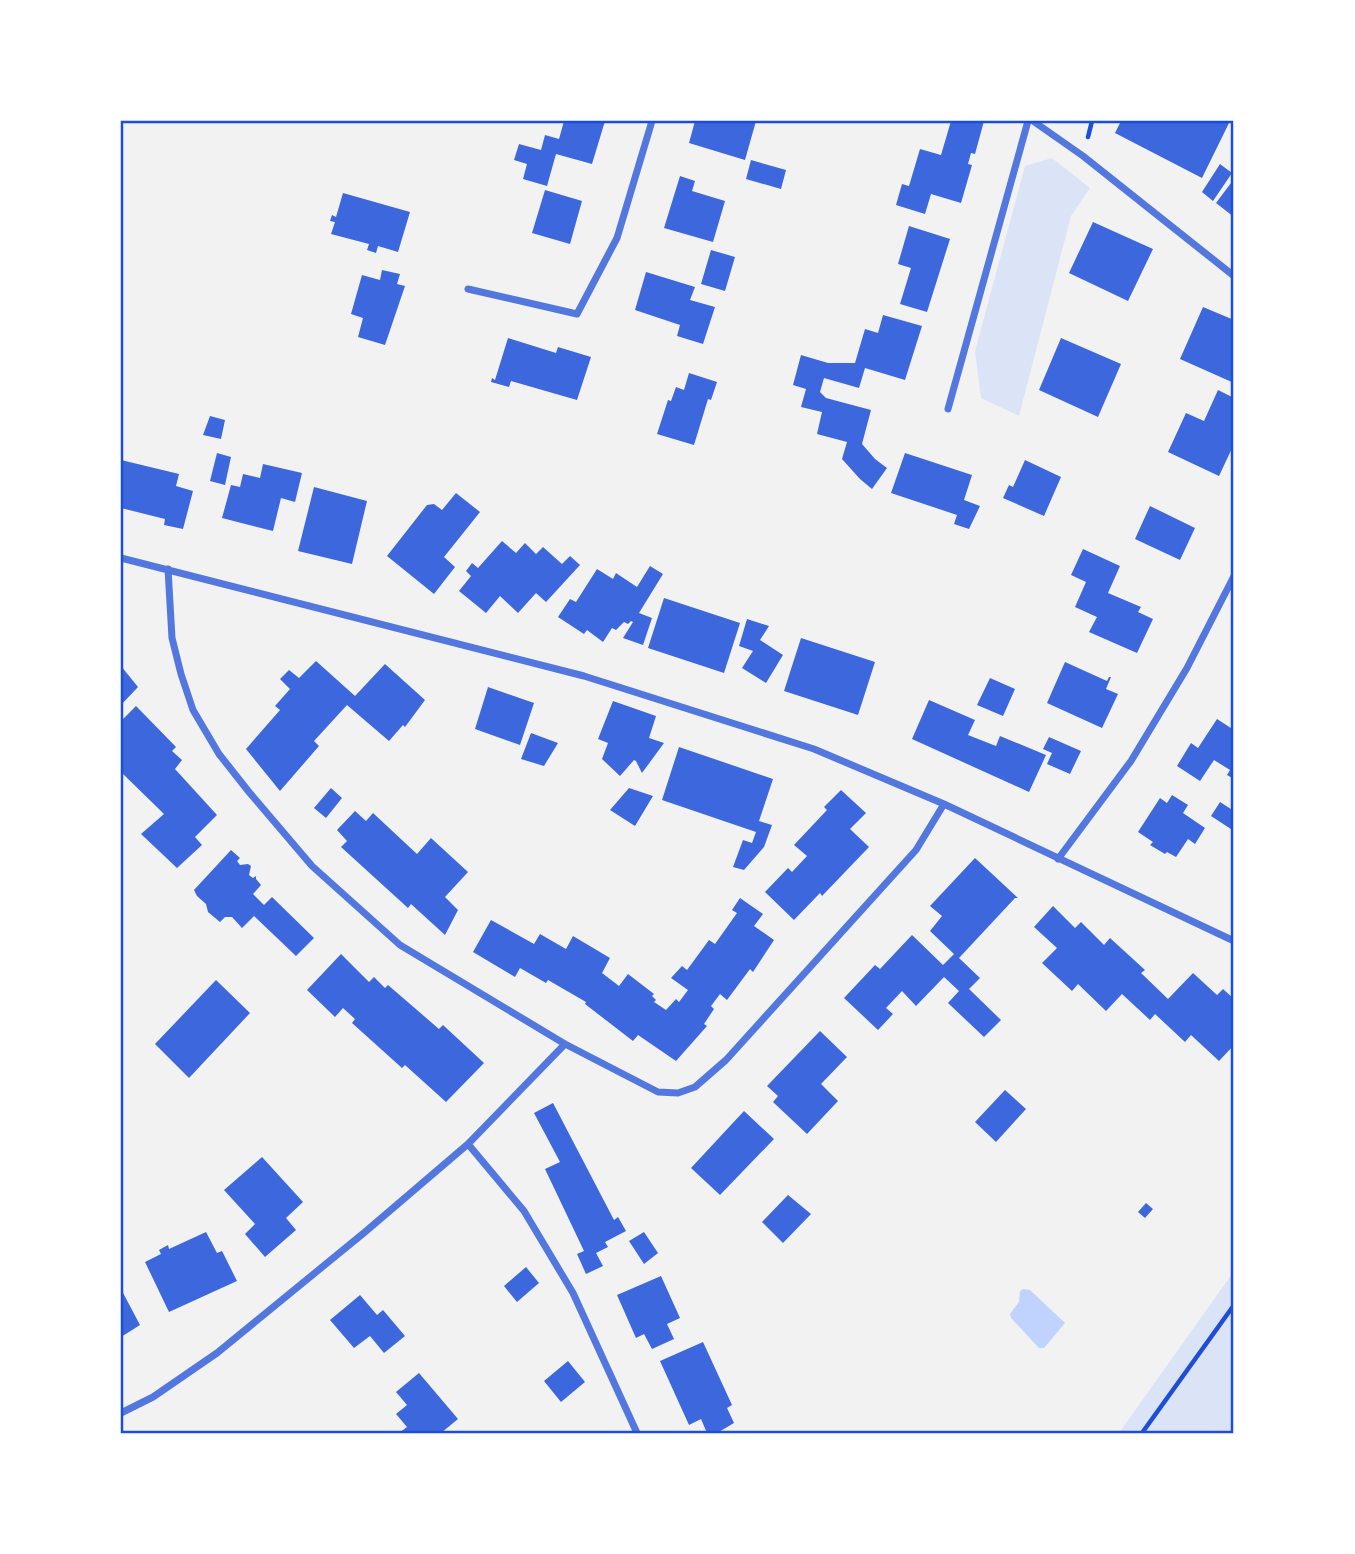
<svg xmlns="http://www.w3.org/2000/svg" width="1355" height="1554" viewBox="0 0 1355 1554" font-family="'Source Sans 3',sans-serif">
	<rect width="100%" height="100%" fill="#f2f2f2"/>
	<path fill="#dbe4f7" d="M 1052,158 L 1090,188 L 1071,216 L 1019,416 L 981,398 L 975,351 L 1025,166 Z
		M 1234,1271 L 1234,1433 L 1119,1433 Z"/>
	<path fill="#bfd3fe" d="M 1023,1289 L 1030,1290 L 1065,1323 L 1044,1348 L 1039,1348 L 1011,1318 L 1010,1314 L 1019,1302 L 1020,1291 Z"/>
	<path fill="#3d67dc" d="M 564,121 L 605,121 L 592,164 L 556,154 L 547,186 L 523,179 L 527,164 L 514,160 L 519,144 L 541,150 L 545,135 L 559,139 Z
		M 695,121 L 756,121 L 745,160 L 689,143 Z
		M 951,121 L 984,121 L 975,154 L 971,153 L 968,164 L 972,165 L 961,203 L 931,194 L 925,214 L 896,205 L 902,184 L 909,186 L 920,149 L 941,155 Z
		M 1121,121 L 1226,121 L 1229,123 L 1202,178 L 1115,133 Z
		M 751,160 L 786,170 L 781,189 L 746,179 Z
		M 1220,164 L 1232,173 L 1213,201 L 1202,192 Z
		M 680,176 L 695,181 L 692,191 L 725,201 L 713,242 L 664,228 Z
		M 1234,179 L 1234,217 L 1216,203 Z
		M 545,190 L 582,201 L 570,244 L 532,233 Z
		M 343,193 L 410,212 L 398,252 L 378,246 L 376,253 L 367,250 L 369,244 L 331,234 L 335,222 L 330,221 L 332,215 L 336,217 Z
		M 1093,222 L 1153,249 L 1128,301 L 1069,273 Z
		M 909,226 L 950,239 L 927,312 L 900,304 L 911,268 L 898,264 Z
		M 711,250 L 735,257 L 725,291 L 701,284 Z
		M 382,270 L 400,274 L 397,284 L 405,286 L 385,345 L 358,337 L 363,318 L 351,314 L 362,275 L 380,280 Z
		M 646,272 L 695,287 L 690,300 L 715,307 L 703,344 L 677,336 L 680,325 L 635,310 Z
		M 1203,307 L 1234,320 L 1234,383 L 1180,359 Z
		M 883,315 L 922,326 L 905,380 L 865,368 L 859,388 L 824,378 L 820,392 L 826,398 L 871,410 L 862,444 L 875,459 L 887,468 L 872,489 L 860,479 L 842,459 L 847,442 L 817,434 L 822,412 L 801,407 L 806,389 L 793,385 L 801,355 L 828,363 L 855,363 L 865,329 L 878,333 Z
		M 508,338 L 556,353 L 558,347 L 591,357 L 577,400 L 511,381 L 509,387 L 491,382 L 492,378 L 495,380 Z
		M 1061,338 L 1121,364 L 1098,417 L 1039,390 Z
		M 689,373 L 717,382 L 711,400 L 708,399 L 694,445 L 657,434 L 668,400 L 671,401 L 676,387 L 684,390 Z
		M 1218,390 L 1234,398 L 1234,444 L 1219,476 L 1168,452 L 1186,413 L 1204,421 Z
		M 210,416 L 225,420 L 221,439 L 203,435 Z
		M 217,453 L 231,457 L 225,485 L 210,481 Z
		M 905,453 L 972,475 L 964,500 L 980,506 L 969,529 L 954,524 L 957,515 L 891,493 Z
		M 121,460 L 179,474 L 176,486 L 193,491 L 183,529 L 164,525 L 165,519 L 121,508 Z
		M 1025,460 L 1061,477 L 1044,516 L 1003,498 L 1009,485 L 1013,487 Z
		M 263,464 L 302,473 L 295,502 L 281,498 L 273,531 L 222,518 L 231,485 L 240,487 L 243,474 L 260,478 Z
		M 314,487 L 367,501 L 352,564 L 298,551 Z
		M 456,493 L 480,512 L 444,557 L 455,567 L 434,594 L 387,556 L 427,505 L 434,504 L 442,510 Z
		M 1150,506 L 1195,528 L 1180,560 L 1135,539 Z
		M 502,541 L 516,553 L 525,543 L 536,554 L 543,547 L 562,564 L 570,556 L 580,565 L 546,602 L 536,593 L 518,613 L 500,596 L 486,613 L 459,591 L 471,576 L 466,571 L 472,563 L 478,568 Z
		M 1083,549 L 1120,566 L 1108,593 L 1141,607 L 1138,612 L 1153,619 L 1137,653 L 1089,632 L 1097,617 L 1075,607 L 1086,582 L 1071,575 Z
		M 650,566 L 663,574 L 639,613 L 652,618 L 643,645 L 623,638 L 633,622 L 631,621 L 628,624 L 624,622 L 616,630 L 612,628 L 603,642 L 587,630 L 584,634 L 558,617 L 570,599 L 576,602 L 597,569 L 613,579 L 616,573 L 637,587 Z
		M 664,598 L 740,623 L 724,673 L 648,648 Z
		M 747,619 L 769,626 L 760,640 L 783,655 L 766,683 L 742,668 L 753,651 L 739,646 Z
		M 801,638 L 875,662 L 858,715 L 784,691 Z
		M 316,661 L 355,696 L 385,664 L 425,700 L 405,727 L 403,725 L 389,741 L 347,705 L 314,741 L 319,746 L 280,791 L 246,749 L 280,710 L 275,706 L 290,689 L 280,679 L 289,670 L 299,678 Z
		M 1065,662 L 1107,681 L 1109,677 L 1111,677 L 1106,689 L 1118,694 L 1102,728 L 1047,703 Z
		M 121,666 L 138,687 L 121,705 Z
		M 990,678 L 1015,689 L 1003,716 L 977,705 Z
		M 488,687 L 534,703 L 520,745 L 475,729 Z
		M 929,700 L 975,720 L 968,735 L 996,746 L 1000,736 L 1046,755 L 1029,792 L 912,739 Z
		M 613,701 L 656,716 L 649,738 L 664,743 L 642,773 L 636,761 L 634,760 L 620,776 L 602,759 L 608,743 L 598,739 Z
		M 136,706 L 176,747 L 172,751 L 182,760 L 175,769 L 217,815 L 195,837 L 202,845 L 177,868 L 141,834 L 164,814 L 122,773 L 121,769 L 121,721 Z
		M 1217,719 L 1234,730 L 1234,779 L 1227,775 L 1230,770 L 1214,760 L 1200,781 L 1177,766 L 1191,743 L 1198,748 Z
		M 531,733 L 558,743 L 544,766 L 521,759 Z
		M 1049,737 L 1081,751 L 1070,774 L 1047,764 L 1052,753 L 1043,749 Z
		M 679,747 L 773,779 L 759,821 L 772,825 L 764,847 L 744,870 L 733,867 L 743,840 L 752,843 L 756,832 L 662,800 Z
		M 331,788 L 342,798 L 326,818 L 314,808 Z
		M 629,788 L 653,796 L 635,826 L 610,810 Z
		M 841,790 L 866,813 L 850,829 L 869,847 L 822,896 L 820,893 L 794,920 L 765,892 L 788,868 L 792,872 L 807,856 L 794,845 L 827,810 L 824,807 Z
		M 1172,795 L 1188,805 L 1183,813 L 1205,828 L 1195,844 L 1188,839 L 1176,857 L 1167,852 L 1165,854 L 1150,845 L 1153,842 L 1138,832 L 1160,798 L 1167,803 Z
		M 1220,802 L 1234,811 L 1234,831 L 1211,816 Z
		M 355,811 L 366,821 L 373,813 L 417,854 L 431,838 L 468,872 L 445,897 L 458,910 L 445,935 L 411,904 L 408,908 L 341,847 L 347,841 L 337,830 Z
		M 231,850 L 240,858 L 237,861 L 240,865 L 248,864 L 251,866 L 249,875 L 253,878 L 256,876 L 256,879 L 261,885 L 253,894 L 264,905 L 272,897 L 314,938 L 296,956 L 254,916 L 242,928 L 232,917 L 225,917 L 220,922 L 208,912 L 206,904 L 197,896 L 194,890 Z
		M 975,858 L 1018,898 L 1015,898 L 959,958 L 980,978 L 969,989 L 1001,1020 L 984,1037 L 948,1003 L 959,991 L 944,977 L 916,1006 L 902,991 L 886,1008 L 893,1014 L 878,1030 L 844,998 L 875,965 L 880,969 L 912,935 L 943,965 L 954,954 L 930,931 L 942,916 L 930,906 Z
		M 740,898 L 763,914 L 754,926 L 774,940 L 753,972 L 750,969 L 727,1000 L 720,994 L 711,1006 L 714,1009 L 704,1024 L 707,1026 L 676,1061 L 638,1035 L 633,1041 L 585,1004 L 586,1002 L 548,980 L 546,983 L 520,968 L 515,977 L 473,952 L 491,920 L 534,944 L 540,934 L 566,949 L 573,936 L 610,958 L 602,973 L 619,986 L 628,974 L 654,994 L 652,996 L 656,1000 L 654,1002 L 666,1010 L 676,999 L 679,1002 L 688,990 L 671,978 L 682,966 L 687,970 L 709,940 L 715,944 L 737,913 L 732,910 Z
		M 1053,906 L 1075,928 L 1081,922 L 1104,945 L 1110,938 L 1145,970 L 1141,973 L 1168,999 L 1193,973 L 1217,995 L 1223,989 L 1234,999 L 1234,1045 L 1219,1061 L 1191,1035 L 1185,1042 L 1155,1014 L 1150,1020 L 1122,994 L 1106,1011 L 1078,984 L 1072,991 L 1042,963 L 1057,948 L 1034,927 Z
		M 341,954 L 369,982 L 374,977 L 385,988 L 388,985 L 439,1029 L 443,1025 L 484,1063 L 446,1102 L 405,1065 L 402,1068 L 352,1023 L 355,1019 L 343,1008 L 335,1017 L 307,990 Z
		M 216,980 L 250,1013 L 189,1078 L 155,1044 Z
		M 820,1031 L 847,1057 L 821,1084 L 838,1101 L 807,1134 L 773,1102 L 778,1096 L 767,1086 Z
		M 1005,1090 L 1026,1109 L 996,1142 L 975,1122 Z
		M 553,1103 L 614,1220 L 618,1217 L 626,1231 L 605,1242 L 608,1247 L 596,1253 L 603,1266 L 586,1274 L 577,1254 L 584,1251 L 545,1169 L 560,1162 L 534,1113 Z
		M 744,1111 L 774,1139 L 720,1195 L 691,1168 Z
		M 262,1157 L 303,1202 L 286,1218 L 296,1230 L 265,1257 L 245,1234 L 255,1224 L 224,1190 Z
		M 788,1195 L 811,1214 L 783,1243 L 762,1222 Z
		M 1146,1203 L 1153,1209 L 1145,1218 L 1138,1212 Z
		M 206,1232 L 217,1253 L 222,1251 L 237,1281 L 169,1312 L 145,1262 L 161,1254 L 159,1250 L 168,1245 L 169,1249 Z
		M 644,1232 L 658,1253 L 644,1264 L 629,1241 Z
		M 526,1267 L 539,1283 L 517,1302 L 504,1286 Z
		M 661,1276 L 680,1318 L 667,1324 L 674,1339 L 652,1349 L 644,1334 L 636,1338 L 617,1295 Z
		M 121,1289 L 140,1325 L 121,1337 Z
		M 360,1295 L 377,1315 L 383,1310 L 405,1336 L 384,1353 L 370,1336 L 354,1348 L 330,1320 Z
		M 703,1342 L 732,1405 L 727,1408 L 734,1423 L 717,1433 L 707,1433 L 701,1419 L 689,1425 L 660,1361 Z
		M 568,1361 L 585,1382 L 561,1402 L 544,1381 Z
		M 419,1373 L 458,1419 L 441,1433 L 399,1433 L 407,1427 L 396,1414 L 407,1405 L 396,1392 Z"/>
	<g fill="none" stroke-linecap="round" stroke-linejoin="round">
		<path stroke="#1d4ed8" stroke-width="4.5" d="M 1088,137 L 1092,121
			M 1142,1433 L 1234,1305"/>
		<path stroke="#5277de" stroke-width="7" d="M 1033,121 L 1083,156 L 1234,276
			M 468,289 L 577,314 L 617,238 L 652,121
			M 948,409 L 1028,121
			M 121,558 L 584,676 L 814,749 L 944,804 L 1234,941
			M 168,569 L 172,638 L 181,674 L 193,710 L 219,754 L 249,792 L 312,866 L 400,945 L 565,1044 L 658,1092 L 678,1093 L 695,1087 L 726,1060 L 916,850 L 944,804
			M 1058,859 L 1131,761 L 1187,668 L 1234,576
			M 468,1144 L 524,1211 L 573,1293 L 637,1433
			M 121,1413 L 153,1397 L 217,1353 L 365,1232 L 468,1144 L 565,1044"/>
	</g>
	<rect width="1355" height="1554" fill="none" stroke="#ffffff" stroke-width="245"/>
	<rect x="122" y="122" width="1110" height="1310" fill="none" stroke="#1d4ed8" stroke-width="2.5"/>
</svg>
